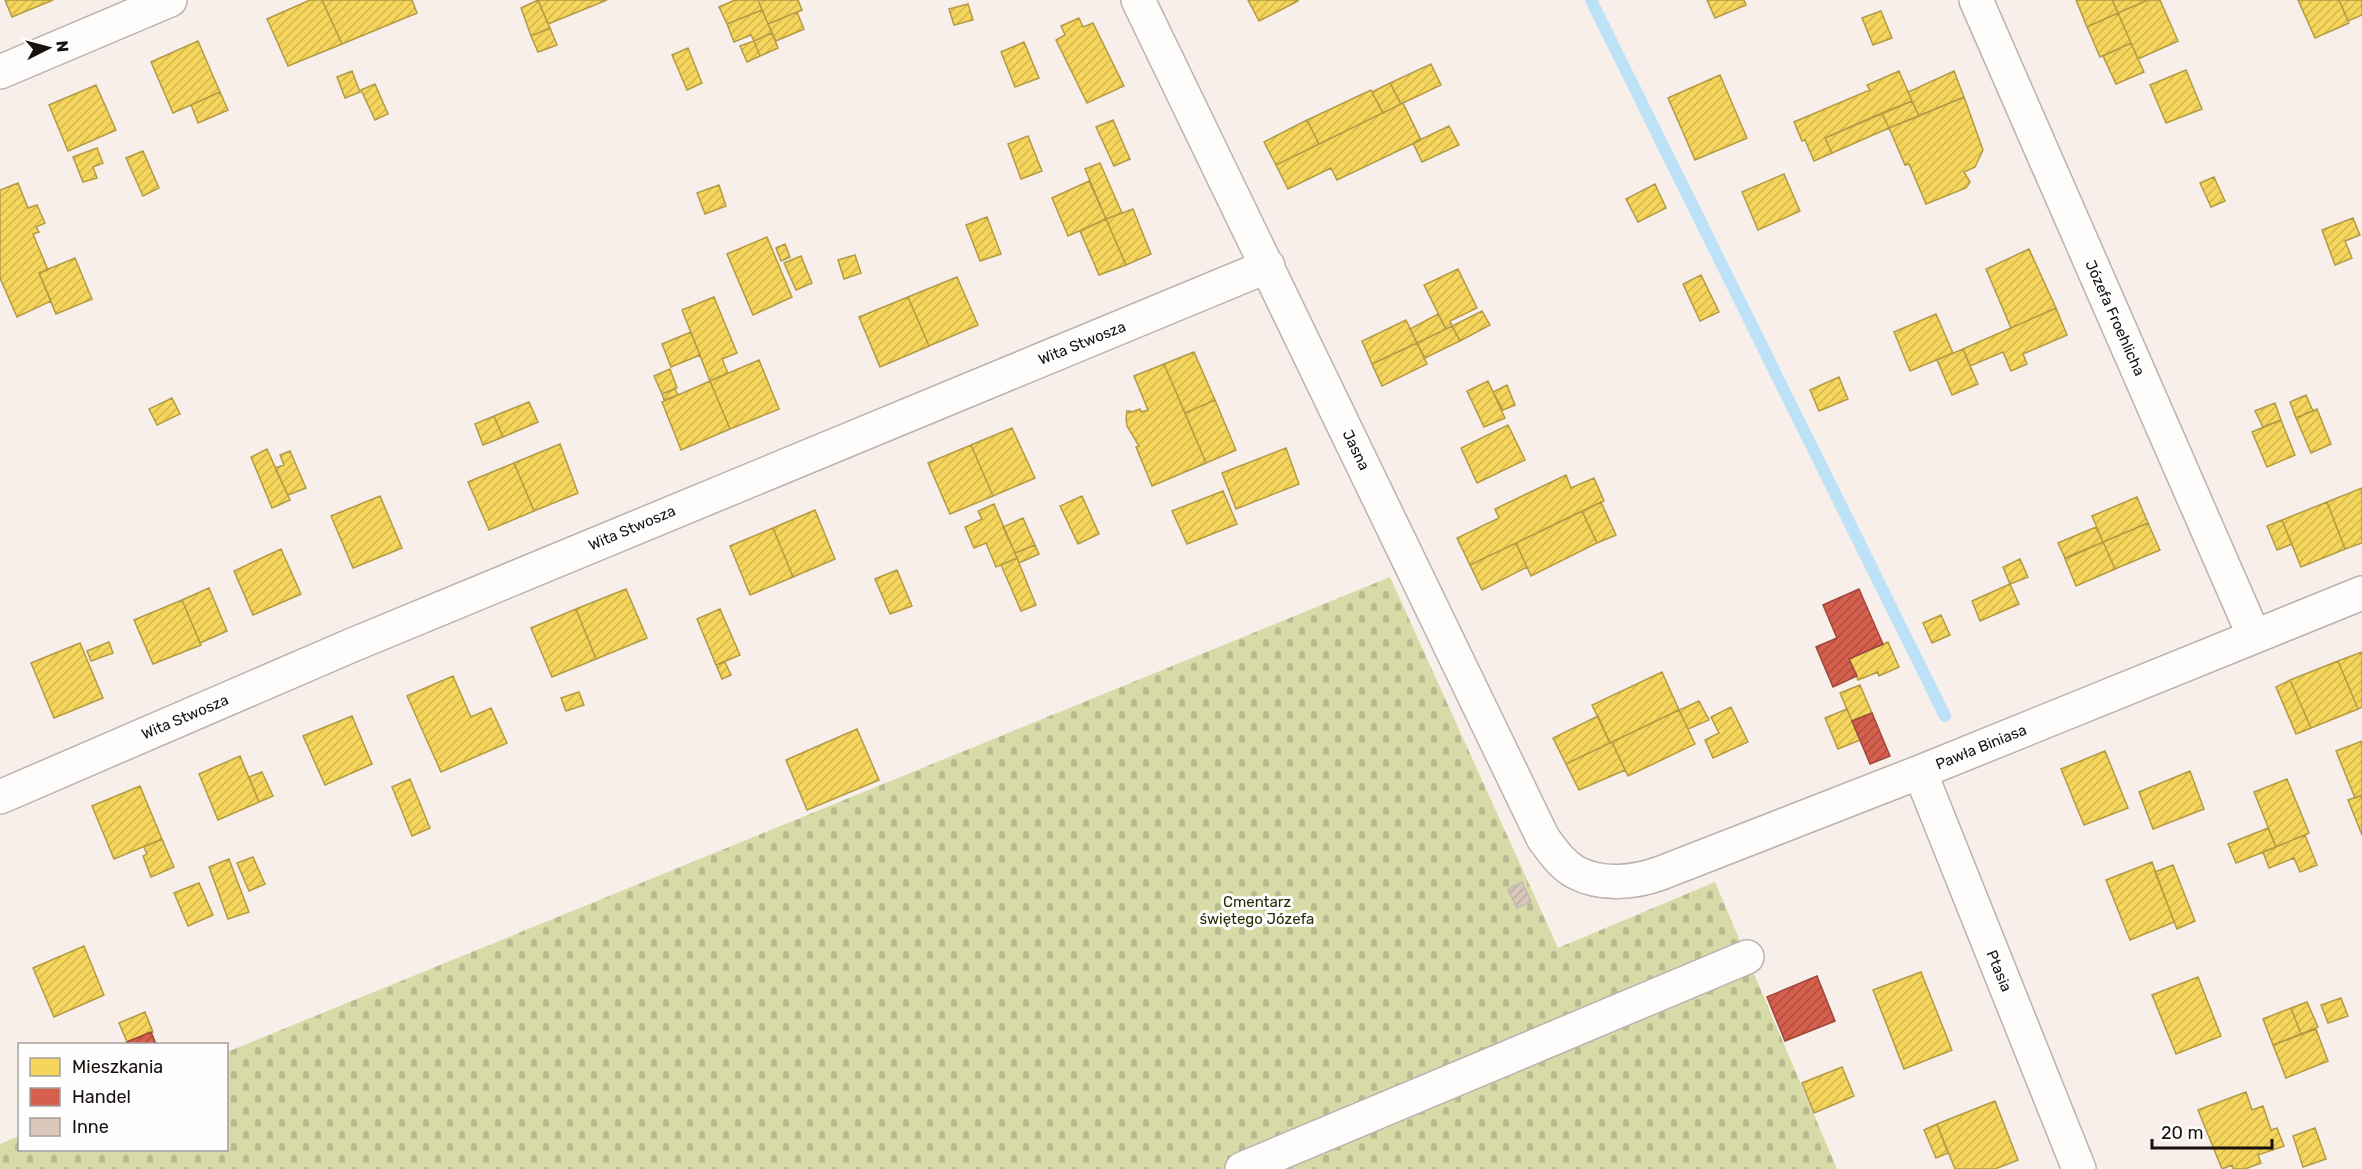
<svg xmlns="http://www.w3.org/2000/svg" width="2362" height="1169" viewBox="0 0 2362 1169" font-family="Rubik,sans-serif">
	<defs>
		<pattern id="cemetery-stones" width="16" height="16" patternUnits="userSpaceOnUse" patternTransform="scale(1.5)"><rect width="16" height="16" fill="#d6dba7"/><path d="M2 7V4a2 2 0 0 1 4 0v3zM10 15v-3a2 2 0 0 1 4 0v3z" fill="#b7bb8f"/></pattern>
		<pattern id="homes-hatch" width="6" height="6" patternUnits="userSpaceOnUse" patternTransform="scale(1.5)"><rect width="6" height="6" fill="#f6d55c"/><path d="M-1 1l2-2M0 6l6-6M5 7l2-2" fill="none" stroke="#d2b64f"/></pattern>
		<pattern id="shops-hatch" width="6" height="6" patternUnits="userSpaceOnUse" patternTransform="scale(1.5)"><rect width="6" height="6" fill="#d6604d"/><path d="M-1 1l2-2M0 6l6-6M5 7l2-2" fill="none" stroke="#ad4e3e"/></pattern>
		<pattern id="building-hatch" width="6" height="6" patternUnits="userSpaceOnUse" patternTransform="scale(1.5)"><rect width="6" height="6" fill="#dbc8ba"/><path d="M-1 1l2-2M0 6l6-6M5 7l2-2" fill="none" stroke="#bbab9f"/></pattern>
	</defs>
	<rect width="100%" height="100%" fill="#f8efea"/>
	<path fill="url(#cemetery-stones)" d="M 1390,577 L 1558,948 L 1715,882 L 1837,1169 L 0,1169 L 0,1144 L 19,1136 L 20,1150 L 226,1150 L 227,1052 Z"/>
	<path fill="url(#homes-hatch)" stroke="#b39a44" stroke-width="1.5" d="M 5,0 L 53,0 L 12,17 Z
		M 310,0 L 322,0 L 342,44 L 288,66 L 267,19 Z
		M 322,0 L 412,0 L 417,13 L 342,44 Z
		M 538,0 L 607,0 L 548,24 Z
		M 538,0 L 550,28 L 531,36 L 521,8 Z
		M 735,0 L 758,0 L 762,10 L 727,24 L 719,7 Z
		M 758,0 L 798,0 L 802,10 L 768,24 Z
		M 1248,0 L 1298,0 L 1298,1 L 1259,21 Z
		M 1707,0 L 1744,0 L 1746,5 L 1715,18 Z
		M 2076,0 L 2112,0 L 2118,13 L 2087,27 Z
		M 2112,0 L 2148,0 L 2118,13 Z
		M 2148,0 L 2160,0 L 2178,41 L 2138,59 L 2118,13 Z
		M 2298,0 L 2339,0 L 2349,23 L 2315,38 Z
		M 2339,0 L 2362,0 L 2362,15 L 2348,21 Z
		M 968,4 L 973,20 L 954,25 L 949,9 Z
		M 762,10 L 772,33 L 754,41 L 751,35 L 734,42 L 727,24 Z
		M 1881,11 L 1892,38 L 1873,45 L 1862,18 Z
		M 797,12 L 804,29 L 776,41 L 768,24 Z
		M 2118,13 L 2131,43 L 2100,57 L 2087,27 Z
		M 1079,18 L 1083,27 L 1093,23 L 1124,86 L 1087,103 L 1056,40 L 1065,35 L 1061,26 Z
		M 550,28 L 557,45 L 538,52 L 531,36 Z
		M 772,33 L 778,48 L 760,56 L 754,41 Z
		M 198,41 L 220,92 L 173,113 L 151,62 Z
		M 754,41 L 760,56 L 747,62 L 740,46 Z
		M 1024,42 L 1039,78 L 1015,87 L 1001,52 Z
		M 2131,43 L 2144,72 L 2116,84 L 2103,56 Z
		M 688,48 L 702,83 L 687,90 L 672,55 Z
		M 1431,64 L 1441,85 L 1401,104 L 1390,83 Z
		M 2186,70 L 2202,109 L 2166,123 L 2150,85 Z
		M 352,71 L 360,92 L 345,98 L 337,77 Z
		M 1899,71 L 1912,101 L 1825,138 L 1832,153 L 1814,161 L 1805,140 L 1802,141 L 1794,122 L 1870,90 L 1867,85 Z
		M 1954,71 L 1964,97 L 1919,116 L 1908,92 Z
		M 1720,75 L 1747,138 L 1695,160 L 1668,98 Z
		M 1390,83 L 1401,104 L 1383,113 L 1372,92 Z
		M 375,84 L 388,114 L 375,120 L 361,90 Z
		M 96,85 L 116,130 L 68,151 L 49,105 Z
		M 1371,90 L 1383,113 L 1319,144 L 1307,120 Z
		M 220,92 L 228,110 L 198,123 L 191,105 Z
		M 1964,97 L 1983,150 L 1975,167 L 1964,172 L 1970,182 L 1966,188 L 1926,204 L 1909,164 L 1905,165 L 1889,128 Z
		M 1912,101 L 1919,116 L 1889,128 L 1882,113 Z
		M 1403,103 L 1421,140 L 1337,180 L 1331,168 L 1288,189 L 1276,165 Z
		M 1882,113 L 1889,128 L 1832,153 L 1825,138 Z
		M 1113,120 L 1130,159 L 1114,166 L 1096,127 Z
		M 1307,120 L 1319,144 L 1276,165 L 1264,142 Z
		M 1449,126 L 1459,145 L 1422,162 L 1413,143 Z
		M 1028,136 L 1042,171 L 1021,179 L 1008,144 Z
		M 97,148 L 103,163 L 93,167 L 97,178 L 83,182 L 73,157 Z
		M 143,151 L 159,188 L 143,196 L 126,158 Z
		M 1100,163 L 1122,213 L 1106,219 L 1085,169 Z
		M 1784,174 L 1800,211 L 1758,230 L 1742,192 Z
		M 2214,177 L 2225,201 L 2211,207 L 2200,183 Z
		M 1089,181 L 1106,219 L 1068,236 L 1052,198 Z
		M 18,183 L 28,208 L 37,205 L 45,223 L 36,227 L 39,232 L 33,234 L 48,270 L 39,273 L 51,301 L 17,317 L 0,278 L 0,190 Z
		M 1655,184 L 1666,208 L 1638,222 L 1626,199 Z
		M 719,185 L 726,206 L 705,214 L 697,193 Z
		M 1133,209 L 1151,254 L 1126,265 L 1106,219 Z
		M 987,217 L 1001,254 L 980,261 L 966,225 Z
		M 2353,218 L 2360,235 L 2345,241 L 2352,258 L 2335,265 L 2322,230 Z
		M 1106,219 L 1126,265 L 1099,275 L 1080,231 Z
		M 767,237 L 792,297 L 753,315 L 727,254 Z
		M 785,244 L 790,257 L 781,261 L 776,248 Z
		M 2029,249 L 2056,308 L 2011,328 L 1986,269 Z
		M 855,255 L 861,273 L 844,279 L 838,260 Z
		M 801,256 L 812,283 L 796,290 L 784,263 Z
		M 75,258 L 92,299 L 56,314 L 39,273 Z
		M 1458,269 L 1477,308 L 1450,321 L 1452,326 L 1446,329 L 1424,285 Z
		M 1701,275 L 1719,312 L 1700,321 L 1683,284 Z
		M 957,277 L 978,325 L 929,346 L 908,297 Z
		M 714,297 L 737,353 L 722,359 L 728,373 L 710,381 L 682,310 Z
		M 908,297 L 929,346 L 880,367 L 859,317 Z
		M 2056,308 L 2067,335 L 2023,354 L 2027,364 L 2011,371 L 2003,352 L 1970,366 L 1963,349 Z
		M 1482,311 L 1490,325 L 1460,341 L 1452,326 Z
		M 1438,314 L 1446,329 L 1417,343 L 1410,329 Z
		M 1936,314 L 1953,353 L 1910,371 L 1894,332 Z
		M 1406,320 L 1417,343 L 1372,364 L 1362,341 Z
		M 1452,326 L 1460,341 L 1425,358 L 1417,343 Z
		M 691,332 L 700,355 L 671,367 L 662,344 Z
		M 1417,343 L 1427,364 L 1382,386 L 1372,364 Z
		M 1963,349 L 1978,384 L 1952,395 L 1937,360 Z
		M 1194,352 L 1215,400 L 1185,413 L 1164,364 Z
		M 759,360 L 779,409 L 730,429 L 710,381 Z
		M 1164,364 L 1206,463 L 1152,486 L 1136,447 L 1139,446 L 1127,426 L 1126,418 L 1127,411 L 1130,411 L 1129,413 L 1140,409 L 1141,412 L 1148,410 L 1134,376 Z
		M 670,369 L 677,388 L 662,394 L 654,376 Z
		M 1839,377 L 1848,399 L 1819,411 L 1810,390 Z
		M 710,381 L 730,429 L 681,450 L 662,402 Z
		M 1488,381 L 1505,418 L 1484,427 L 1467,391 Z
		M 1507,385 L 1515,405 L 1503,410 L 1493,392 Z
		M 675,389 L 678,395 L 664,400 L 662,394 Z
		M 2306,395 L 2313,411 L 2296,418 L 2290,402 Z
		M 172,398 L 180,414 L 157,425 L 149,409 Z
		M 1215,400 L 1236,450 L 1206,463 L 1185,413 Z
		M 529,402 L 538,422 L 503,437 L 494,416 Z
		M 2275,403 L 2281,420 L 2263,427 L 2255,411 Z
		M 2317,409 L 2331,444 L 2311,453 L 2296,418 Z
		M 494,416 L 503,437 L 483,445 L 475,424 Z
		M 2281,420 L 2295,455 L 2267,467 L 2252,432 Z
		M 1508,425 L 1525,460 L 1477,483 L 1461,448 Z
		M 1012,428 L 1035,478 L 993,496 L 971,445 Z
		M 560,444 L 578,493 L 534,511 L 514,463 Z
		M 971,445 L 993,496 L 950,514 L 928,463 Z
		M 1286,448 L 1299,484 L 1236,509 L 1222,473 Z
		M 267,449 L 290,500 L 272,508 L 251,457 Z
		M 290,451 L 306,488 L 288,495 L 275,468 L 284,465 L 280,455 Z
		M 514,463 L 534,511 L 489,530 L 468,482 Z
		M 1566,475 L 1571,488 L 1594,478 L 1604,501 L 1470,565 L 1457,538 L 1499,518 L 1495,509 Z
		M 2362,488 L 2362,543 L 2345,549 L 2327,502 Z
		M 1223,491 L 1237,524 L 1187,544 L 1172,511 Z
		M 380,496 L 402,548 L 353,568 L 331,516 Z
		M 1082,496 L 1099,534 L 1078,544 L 1060,506 Z
		M 2137,497 L 2148,523 L 2103,542 L 2092,516 Z
		M 1601,502 L 1616,535 L 1597,543 L 1582,511 Z
		M 2327,502 L 2345,549 L 2301,567 L 2282,520 Z
		M 994,504 L 1017,558 L 996,567 L 986,543 L 974,548 L 965,527 L 982,519 L 978,511 Z
		M 815,510 L 835,559 L 793,577 L 773,528 Z
		M 1582,511 L 1597,543 L 1531,576 L 1516,543 Z
		M 1023,518 L 1035,545 L 1015,553 L 1003,527 Z
		M 2282,520 L 2292,544 L 2277,550 L 2267,526 Z
		M 2148,523 L 2160,550 L 2115,569 L 2103,542 Z
		M 2096,527 L 2103,542 L 2065,558 L 2058,543 Z
		M 773,528 L 793,577 L 750,595 L 730,546 Z
		M 2103,542 L 2115,569 L 2076,586 L 2065,559 Z
		M 1516,543 L 1527,567 L 1482,590 L 1470,565 Z
		M 1035,545 L 1039,554 L 1019,563 L 1015,553 Z
		M 281,549 L 301,594 L 253,615 L 234,571 Z
		M 1017,558 L 1036,605 L 1021,611 L 1001,565 Z
		M 2020,559 L 2028,577 L 2010,584 L 2003,567 Z
		M 897,570 L 912,606 L 890,614 L 875,579 Z
		M 2010,584 L 2019,604 L 1980,621 L 1972,601 Z
		M 209,588 L 227,631 L 200,643 L 182,600 Z
		M 626,589 L 647,638 L 596,659 L 576,609 Z
		M 182,600 L 201,645 L 153,664 L 134,620 Z
		M 576,609 L 596,659 L 552,677 L 531,628 Z
		M 720,609 L 740,655 L 716,665 L 697,619 Z
		M 1941,615 L 1950,635 L 1932,643 L 1923,623 Z
		M 109,642 L 113,653 L 91,661 L 87,651 Z
		M 1888,642 L 1899,667 L 1879,676 L 1878,672 L 1858,680 L 1849,659 Z
		M 80,643 L 103,698 L 54,718 L 31,663 Z
		M 2362,652 L 2362,707 L 2358,709 L 2338,661 Z
		M 2338,661 L 2358,709 L 2311,728 L 2290,680 Z
		M 725,662 L 731,675 L 722,679 L 716,665 Z
		M 1662,672 L 1679,710 L 1610,743 L 1592,705 Z
		M 453,676 L 471,717 L 491,708 L 507,743 L 441,772 L 407,696 Z
		M 2290,680 L 2311,728 L 2296,734 L 2276,687 Z
		M 1860,685 L 1872,713 L 1852,721 L 1840,693 Z
		M 579,692 L 584,705 L 566,711 L 561,698 Z
		M 1699,701 L 1709,720 L 1688,729 L 1679,710 Z
		M 1731,707 L 1748,742 L 1713,758 L 1705,740 L 1719,733 L 1711,717 Z
		M 1847,709 L 1860,740 L 1838,749 L 1825,718 Z
		M 1679,710 L 1695,744 L 1628,776 L 1612,742 Z
		M 352,716 L 372,764 L 325,785 L 303,736 Z
		M 1598,716 L 1610,743 L 1566,764 L 1553,738 Z
		M 857,729 L 879,780 L 807,810 L 786,760 Z
		M 2362,741 L 2362,795 L 2355,798 L 2336,751 Z
		M 1612,742 L 1625,770 L 1579,790 L 1566,764 Z
		M 2105,751 L 2128,808 L 2084,825 L 2061,769 Z
		M 240,756 L 259,802 L 218,820 L 199,774 Z
		M 2190,771 L 2204,809 L 2153,829 L 2139,792 Z
		M 262,772 L 273,796 L 259,802 L 249,777 Z
		M 410,779 L 430,828 L 412,836 L 392,787 Z
		M 2287,779 L 2309,833 L 2276,847 L 2254,792 Z
		M 140,786 L 162,839 L 114,859 L 92,806 Z
		M 2362,795 L 2362,835 L 2348,800 Z
		M 2268,828 L 2276,847 L 2236,863 L 2228,844 Z
		M 2305,835 L 2317,865 L 2300,872 L 2294,858 L 2269,868 L 2263,852 Z
		M 162,839 L 174,867 L 151,877 L 143,856 L 147,854 L 144,847 Z
		M 253,857 L 265,884 L 249,891 L 237,863 Z
		M 229,859 L 249,912 L 228,919 L 209,867 Z
		M 2152,862 L 2174,922 L 2130,940 L 2106,880 Z
		M 2173,865 L 2195,921 L 2177,929 L 2155,872 Z
		M 199,883 L 213,915 L 188,926 L 174,893 Z
		M 84,946 L 104,995 L 54,1017 L 33,968 Z
		M 1921,972 L 1952,1050 L 1904,1069 L 1873,990 Z
		M 2198,977 L 2221,1036 L 2176,1054 L 2152,995 Z
		M 2341,998 L 2348,1016 L 2328,1023 L 2321,1005 Z
		M 2307,1002 L 2318,1027 L 2301,1034 L 2291,1008 Z
		M 2291,1008 L 2301,1034 L 2273,1045 L 2263,1019 Z
		M 145,1012 L 153,1032 L 127,1042 L 119,1023 Z
		M 2316,1029 L 2328,1061 L 2286,1078 L 2273,1045 Z
		M 1842,1067 L 1854,1096 L 1814,1113 L 1802,1083 Z
		M 2246,1092 L 2252,1110 L 2263,1106 L 2271,1130 L 2277,1128 L 2284,1146 L 2258,1155 L 2261,1163 L 2245,1169 L 2233,1169 L 2232,1165 L 2222,1169 L 2198,1110 Z
		M 1995,1101 L 2018,1160 L 1995,1169 L 1955,1169 L 1937,1124 Z
		M 1937,1124 L 1948,1153 L 1936,1158 L 1924,1130 Z
		M 2315,1128 L 2326,1159 L 2303,1167 L 2293,1136 Z"/>
	<path fill="url(#shops-hatch)" stroke="#9d483a" stroke-width="1.5" d="M 1859,589 L 1883,644 L 1849,659 L 1857,676 L 1833,687 L 1816,647 L 1837,638 L 1823,605 Z
		M 1872,713 L 1890,756 L 1870,764 L 1852,721 Z
		M 1817,976 L 1835,1021 L 1785,1041 L 1767,997 Z
		M 151,1032 L 156,1044 L 128,1044 L 127,1042 Z"/>
	<g fill="none" stroke-linecap="round" stroke-linejoin="round">
		<path stroke="#bde2f7" stroke-width="12" d="M 1591,0 L 1945,716"/>
	</g>
	<path fill="url(#building-hatch)" stroke="#c1bab5" stroke-width="1.5" d="M 1522,882 L 1531,901 L 1517,908 L 1508,889 Z"/>
	<g fill="none" stroke-linecap="round" stroke-linejoin="round">
		<g stroke="#bab2af" stroke-width="36">
			<path id="street" d="M 1138,0 L 1543,838 C 1552,850 1561,864 1575,872 C 1601,886 1634,883 1661,873 L 1920,772 L 2362,593
				M 1976,0 L 2254,636
				M 0,72 L 170,0
				M 1920,772 L 2079,1169
				M 0,797 L 350,646 L 1268,266
				M 1242,1169 L 1747,957"/>
		</g>
		<use href="#street" stroke="#fefdfc" stroke-width="33"/>
	</g>
	<g text-anchor="middle" dominant-baseline="central" stroke-width="6" stroke-linejoin="round" paint-order="stroke">
		<g font-size="15" fill="#18110d" stroke="#fefefe">
			<text transform="translate(2115 318) rotate(66)">Józefa Froehlicha</text>
			<text transform="translate(1082 343) rotate(-22)">Wita Stwosza</text>
			<text transform="translate(1356 450) rotate(64)">Jasna</text>
			<text transform="translate(632 528) rotate(-23)">Wita Stwosza</text>
			<text transform="translate(185 717) rotate(-23)">Wita Stwosza</text>
			<text transform="translate(1981 747) rotate(-22)">Pawła Biniasa</text>
			<text transform="translate(1999 971) rotate(68)">Ptasia</text>
		</g>
		<g font-size="15" fill="#272d04" stroke="#fefefe">
			<text x="1257" y="902">Cmentarz<tspan x="1257" dy="17">świętego Józefa</tspan></text>
		</g>
	</g>
	<rect x="18" y="1043" width="210" height="108" fill="#fefefe" stroke="#a29f9e" stroke-width="1.5"/>
	<rect x="30" y="1058" width="30" height="18" fill="#f6d55c" stroke="#a29f9e" stroke-width="1.5"/>
	<text x="72" y="1073" font-size="18" fill="#18110d">Mieszkania</text>
	<rect x="30" y="1088" width="30" height="18" fill="#d6604d" stroke="#a29f9e" stroke-width="1.5"/>
	<text x="72" y="1103" font-size="18" fill="#18110d">Handel</text>
	<rect x="30" y="1118" width="30" height="18" fill="#dbc8ba" stroke="#a29f9e" stroke-width="1.5"/>
	<text x="72" y="1133" font-size="18" fill="#18110d">Inne</text>
	<g transform="translate(48 48) rotate(84)" stroke="#fefefe" stroke-width="4.5" paint-order="stroke">
	<path d="M0-4.5L10 22L0 15L-10 22Z" fill="#18110d"/>
	<text y="-9" font-size="16" font-weight="bold" text-anchor="middle" fill="#18110d">N</text>
	</g>
	<path d="M2152 1139v9h120v-9" fill="none" stroke="#18110d" stroke-width="3"/>
	<text x="2161" y="1139" font-size="18" fill="#18110d" stroke="#fefefe" stroke-width="4.5" paint-order="stroke">20 m</text>
</svg>
